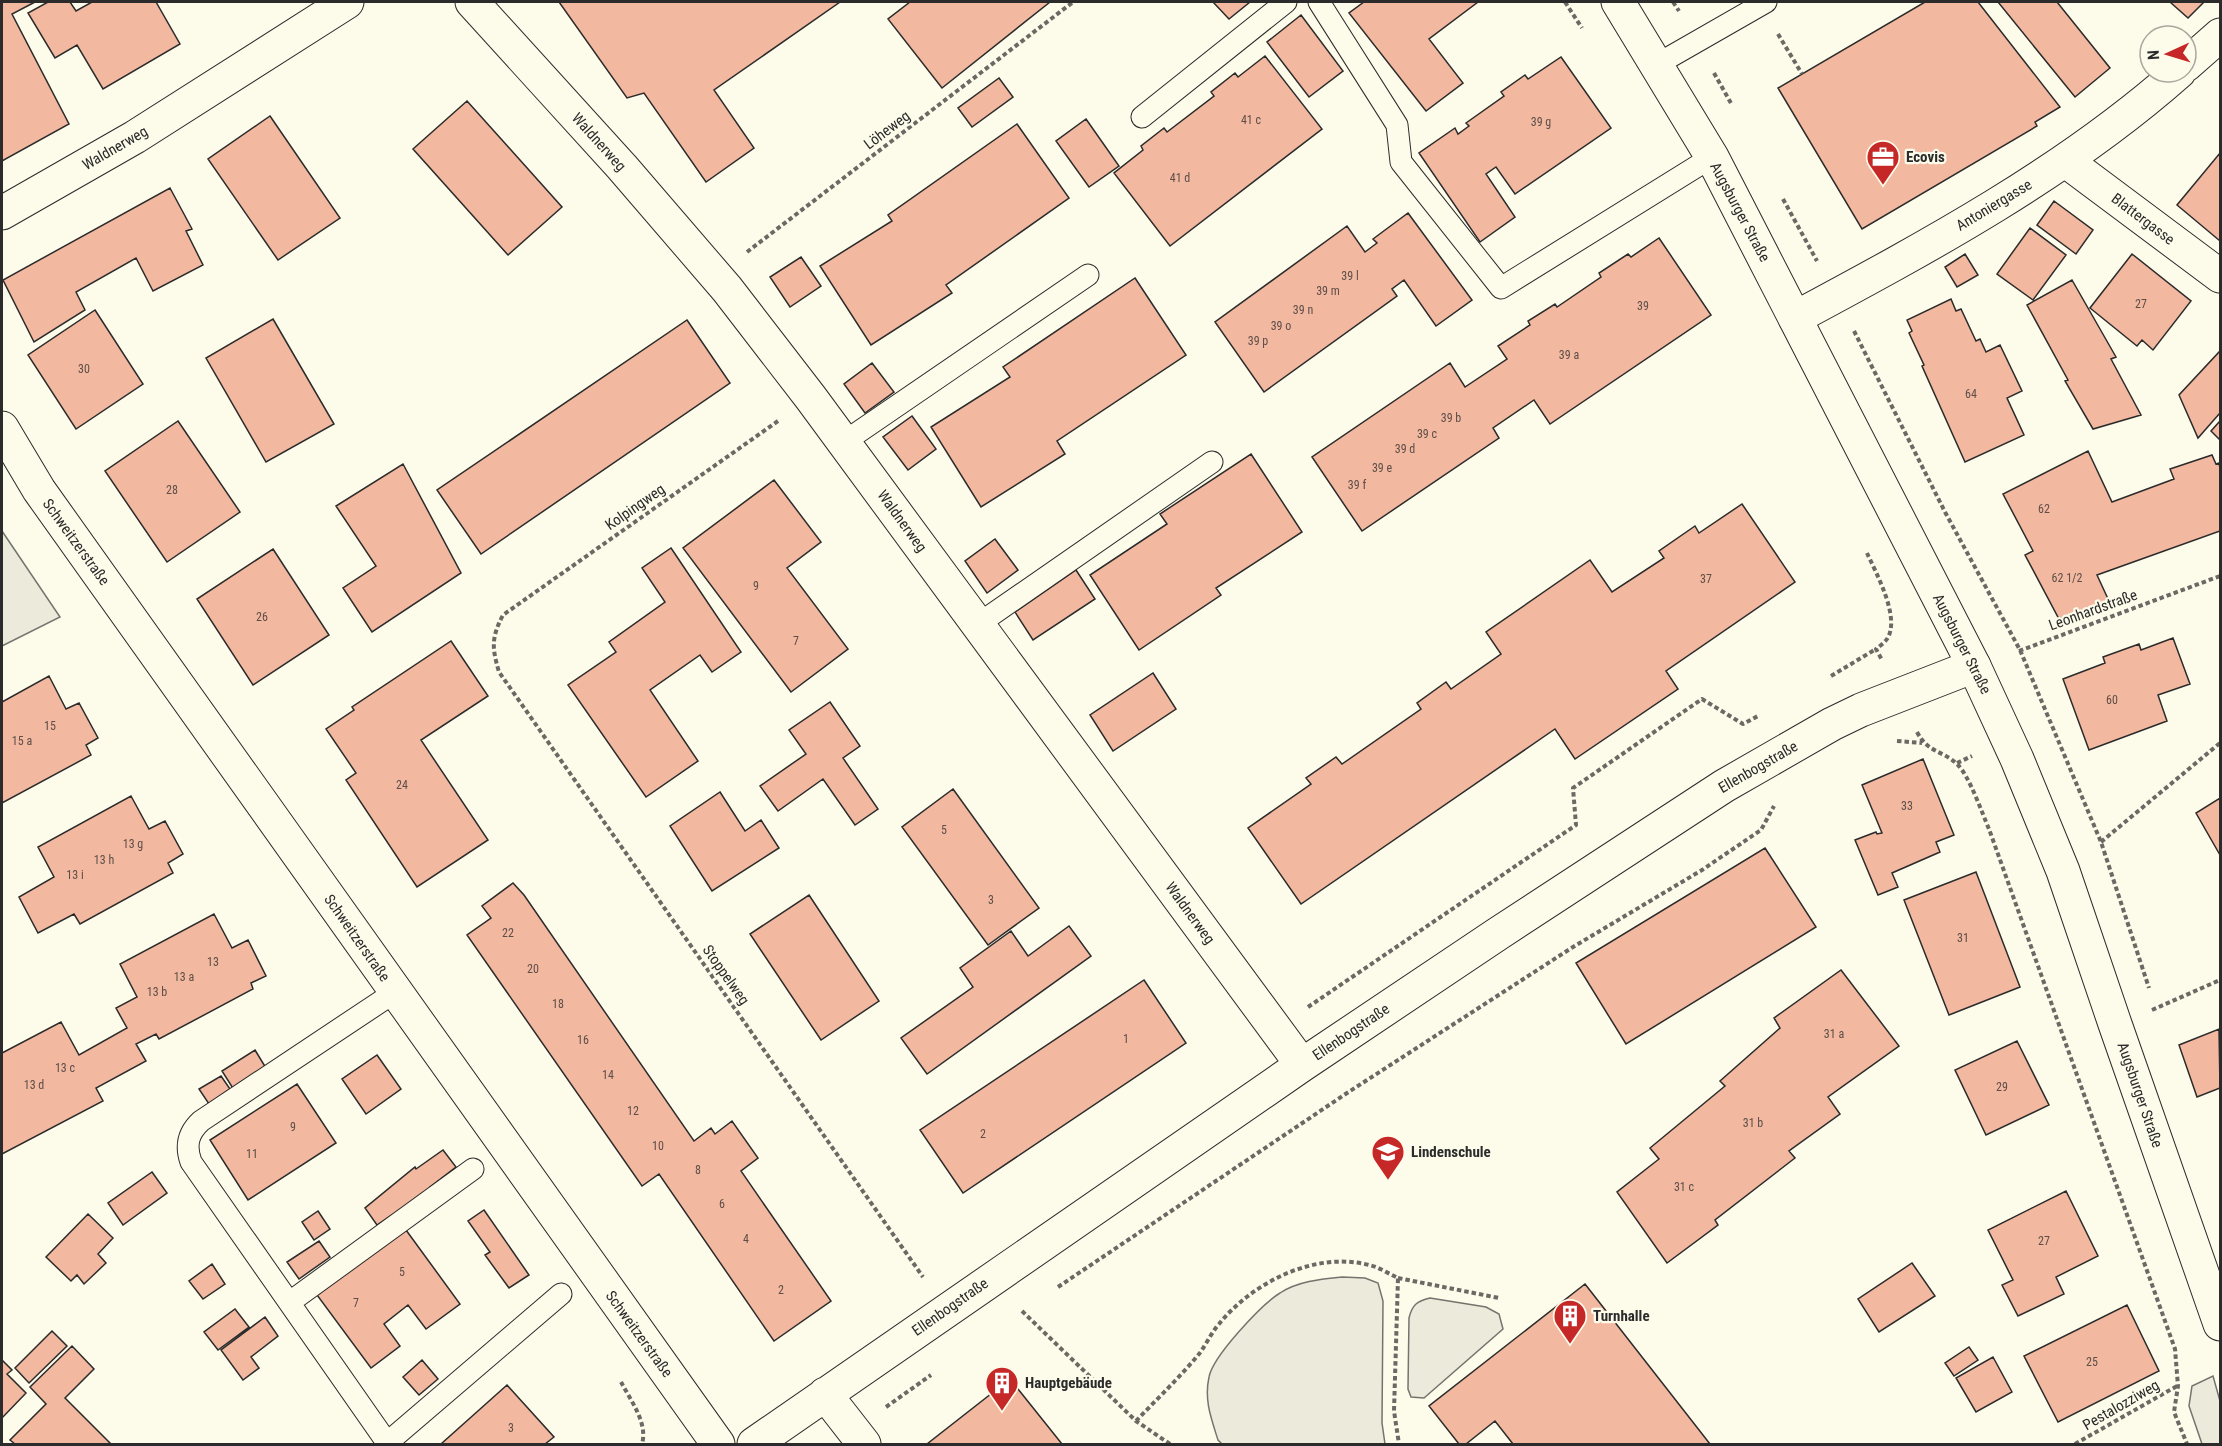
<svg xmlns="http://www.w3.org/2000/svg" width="2222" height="1446" viewBox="0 0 2222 1446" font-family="'Roboto Condensed',sans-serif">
	<rect width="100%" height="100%" fill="#fdfbea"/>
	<path fill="#ecebdb" stroke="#74746e" stroke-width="1.5" d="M 1342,1277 L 1365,1278 L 1378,1283 L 1383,1301 L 1382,1423 L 1385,1444 L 1222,1444 L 1218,1440 C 1211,1418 1204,1400 1209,1377 C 1213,1356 1262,1304 1280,1293 C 1298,1281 1322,1279 1342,1277 Z
		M 1430,1298 L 1486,1307 L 1499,1314 L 1503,1329 L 1424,1398 L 1411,1397 L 1408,1389 L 1409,1318 C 1412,1305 1417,1301 1430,1298 Z"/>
	<path fill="#eceadb" stroke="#74746e" stroke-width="1.5" d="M 2,531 L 60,617 L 2,646 Z
		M 2213,1376 L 2220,1401 L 2220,1444 L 2202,1444 L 2189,1406 L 2192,1386 Z"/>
	<path fill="#f2b8a0" stroke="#2b2b2b" stroke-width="1.5" d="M 2,2 L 35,2 L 12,14 L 69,124 L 2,161 Z
		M 48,2 L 70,2 L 76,11 L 92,2 L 156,2 L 180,44 L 103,89 L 77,45 L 55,58 L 28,13 Z
		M 559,2 L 840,2 L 714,90 L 754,148 L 706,182 L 644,93 L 627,98 Z
		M 910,2 L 1050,2 L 942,88 L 888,19 Z
		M 1213,2 L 1250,2 L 1229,19 Z
		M 1364,2 L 1478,2 L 1429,39 L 1463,83 L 1426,111 L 1349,13 Z
		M 1925,2 L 1978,2 L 2060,107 L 2035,122 L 2037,126 L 1862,229 L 1778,88 Z
		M 1998,2 L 2057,2 L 2110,68 L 2075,97 Z
		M 2170,2 L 2204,2 L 2188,18 Z
		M 1301,15 L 1343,71 L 1309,97 L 1267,42 Z
		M 1265,56 L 1322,129 L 1170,246 L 1114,173 L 1143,150 L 1141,146 L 1164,128 L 1167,132 L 1214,96 L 1211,92 L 1235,73 L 1238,77 Z
		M 1561,57 L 1611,128 L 1515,194 L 1496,167 L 1486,174 L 1515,217 L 1480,242 L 1419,153 L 1455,128 L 1458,134 L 1469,126 L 1466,123 L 1504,96 L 1501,92 L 1525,75 L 1528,79 Z
		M 999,78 L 1013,97 L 972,127 L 958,108 Z
		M 467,101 L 562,207 L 508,255 L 413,149 Z
		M 270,116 L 340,218 L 278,260 L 208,159 Z
		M 1086,119 L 1119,166 L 1089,187 L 1056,141 Z
		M 1017,124 L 1069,198 L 946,285 L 952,293 L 871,345 L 820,266 L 892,221 L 888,215 Z
		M 2220,153 L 2220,241 L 2177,205 Z
		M 170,188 L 192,229 L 186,231 L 203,265 L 153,291 L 136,258 L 76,292 L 85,310 L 34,342 L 3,280 Z
		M 2054,201 L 2093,230 L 2076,254 L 2037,225 Z
		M 1408,213 L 1472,300 L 1436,326 L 1404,280 L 1392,289 L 1397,296 L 1264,392 L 1215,322 L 1347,226 L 1365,252 L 1377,243 L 1373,239 Z
		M 2030,228 L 2066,255 L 2033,300 L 1997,274 Z
		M 1659,238 L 1711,315 L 1550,424 L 1534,400 L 1493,428 L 1499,438 L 1362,531 L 1312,457 L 1450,363 L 1465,387 L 1507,359 L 1498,346 L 1530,325 L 1528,321 L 1555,304 L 1557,307 L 1601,277 L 1599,273 L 1628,254 L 1631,257 Z
		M 1965,254 L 1978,275 L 1957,287 L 1945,267 Z
		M 2132,254 L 2191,301 L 2153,350 L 2142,340 L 2137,346 L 2090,308 Z
		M 801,257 L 821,286 L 790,307 L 770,277 Z
		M 1135,278 L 1186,355 L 1057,441 L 1065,454 L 981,507 L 931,427 L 1010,377 L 1003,367 Z
		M 2072,280 L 2116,357 L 2111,359 L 2141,415 L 2093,429 L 2065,381 L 2068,380 L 2027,305 Z
		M 1951,299 L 1956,311 L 1961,309 L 1976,341 L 1980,339 L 1986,352 L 2000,345 L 2022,391 L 2007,398 L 2024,435 L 1965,462 L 1922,366 L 1924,365 L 1909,333 L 1912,331 L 1907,320 Z
		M 95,310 L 143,384 L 76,429 L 28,355 Z
		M 273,319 L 334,424 L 266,462 L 206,358 Z
		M 687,320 L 730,383 L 481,554 L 437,490 Z
		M 2220,351 L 2220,413 L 2198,438 L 2179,395 Z
		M 872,363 L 894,392 L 865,413 L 844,384 Z
		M 912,416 L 936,449 L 908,470 L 883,437 Z
		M 178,421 L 240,512 L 167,562 L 105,471 Z
		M 2220,421 L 2220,440 L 2211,431 Z
		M 2088,451 L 2112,502 L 2174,479 L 2170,469 L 2212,455 L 2216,464 L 2219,463 L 2220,468 L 2220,531 L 2097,575 L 2109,601 L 2059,619 L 2025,555 L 2033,551 L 2003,494 Z
		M 1251,454 L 1302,532 L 1216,588 L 1221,595 L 1139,650 L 1090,575 L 1167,524 L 1160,514 Z
		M 403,464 L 461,573 L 372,632 L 343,588 L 376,566 L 336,506 Z
		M 774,480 L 821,542 L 787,568 L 848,649 L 791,692 L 683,548 Z
		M 1742,504 L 1795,582 L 1666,671 L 1678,689 L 1575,759 L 1555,729 L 1301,904 L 1248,828 L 1311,784 L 1306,778 L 1336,757 L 1342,764 L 1421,709 L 1417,703 L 1446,682 L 1451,689 L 1501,654 L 1486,632 L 1590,560 L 1612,592 L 1664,558 L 1659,551 L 1695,526 L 1699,533 Z
		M 995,539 L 1018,570 L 987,593 L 965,561 Z
		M 671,548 L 741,652 L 712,672 L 700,655 L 650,690 L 698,761 L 646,797 L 568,685 L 616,652 L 609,642 L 665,602 L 642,568 Z
		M 273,549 L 329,635 L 253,685 L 197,599 Z
		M 1076,570 L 1095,599 L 1033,640 L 1015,612 Z
		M 2173,638 L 2190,684 L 2158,695 L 2167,721 L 2089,750 L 2063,679 L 2105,663 L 2103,657 L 2139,644 L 2141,650 Z
		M 451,641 L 488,696 L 421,740 L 488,840 L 417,887 L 346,780 L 356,773 L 326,729 L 354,710 L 352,707 Z
		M 1153,673 L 1176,709 L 1113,751 L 1090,715 Z
		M 49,676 L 66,709 L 79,703 L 98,738 L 86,745 L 91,755 L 2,803 L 2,702 Z
		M 830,702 L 860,746 L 843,758 L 878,809 L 855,825 L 823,779 L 778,811 L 760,786 L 806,754 L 789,730 Z
		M 1923,759 L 1954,835 L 1936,842 L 1940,852 L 1892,873 L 1898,887 L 1878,895 L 1855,840 L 1876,832 L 1877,834 L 1882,833 L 1862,785 Z
		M 953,789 L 1039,908 L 988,945 L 902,827 Z
		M 720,792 L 745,831 L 761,820 L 779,848 L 712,891 L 670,826 Z
		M 131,796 L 149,829 L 165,821 L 183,854 L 168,863 L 173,873 L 80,924 L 74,914 L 38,933 L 19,897 L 54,877 L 38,847 Z
		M 2220,798 L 2220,855 L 2196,813 Z
		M 1765,848 L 1816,927 L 1626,1044 L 1576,963 Z
		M 1976,872 L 2020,987 L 1949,1015 L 1904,900 Z
		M 513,883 L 524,895 L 694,1141 L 711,1128 L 715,1134 L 732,1121 L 758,1158 L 741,1171 L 831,1301 L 774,1341 L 659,1174 L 642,1186 L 467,935 L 491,918 L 482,906 Z
		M 809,895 L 879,1001 L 821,1040 L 750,934 Z
		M 214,914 L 232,948 L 248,940 L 266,976 L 251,983 L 253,989 L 159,1039 L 156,1034 L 136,1044 L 146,1061 L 96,1088 L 103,1101 L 2,1154 L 2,1053 L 61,1022 L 79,1055 L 127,1028 L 116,1008 L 137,997 L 120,964 Z
		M 1069,926 L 1091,956 L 927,1074 L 901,1038 L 973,987 L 960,968 L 1011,931 L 1028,956 Z
		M 1841,970 L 1899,1046 L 1828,1097 L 1840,1114 L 1789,1151 L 1795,1158 L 1715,1220 L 1718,1225 L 1667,1263 L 1617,1192 L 1659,1159 L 1650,1148 L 1725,1086 L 1720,1081 L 1780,1028 L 1774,1018 Z
		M 1144,980 L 1186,1043 L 963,1193 L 920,1130 Z
		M 2219,1029 L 2220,1088 L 2197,1097 L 2179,1045 Z
		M 2017,1041 L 2049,1105 L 1986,1135 L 1955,1070 Z
		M 255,1050 L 266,1068 L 234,1090 L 222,1071 Z
		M 377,1055 L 401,1089 L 366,1114 L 342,1079 Z
		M 221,1076 L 230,1089 L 209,1104 L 199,1089 Z
		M 297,1084 L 336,1143 L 248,1200 L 210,1140 Z
		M 443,1150 L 456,1167 L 430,1187 L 431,1190 L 394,1217 L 392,1215 L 377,1225 L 365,1208 L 415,1167 L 416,1169 Z
		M 152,1172 L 167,1193 L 123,1225 L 108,1203 Z
		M 2066,1191 L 2098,1256 L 2056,1277 L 2064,1294 L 2018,1316 L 2002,1285 L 2013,1280 L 1988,1230 Z
		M 484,1210 L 529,1275 L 509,1288 L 485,1255 L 490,1252 L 468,1221 Z
		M 318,1211 L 330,1229 L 314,1240 L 302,1222 Z
		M 88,1214 L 113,1238 L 98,1254 L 106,1263 L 84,1284 L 77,1275 L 71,1281 L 46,1257 Z
		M 406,1230 L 460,1304 L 426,1329 L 408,1305 L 384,1324 L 400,1346 L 371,1368 L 317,1295 Z
		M 319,1241 L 330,1257 L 299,1279 L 287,1262 Z
		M 1912,1263 L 1935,1296 L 1879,1332 L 1858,1299 Z
		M 212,1264 L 225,1284 L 203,1299 L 189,1281 Z
		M 1585,1284 L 1710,1444 L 1513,1444 L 1495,1421 L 1466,1444 L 1459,1444 L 1429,1406 Z
		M 2127,1305 L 2159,1371 L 2058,1422 L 2024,1356 Z
		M 235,1309 L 249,1327 L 218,1350 L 204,1332 Z
		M 265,1317 L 278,1336 L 251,1357 L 259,1368 L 243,1380 L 221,1350 Z
		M 52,1331 L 67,1346 L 29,1383 L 15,1368 Z
		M 72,1346 L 94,1369 L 65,1398 L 111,1444 L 15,1444 L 10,1440 L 46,1404 L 30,1387 Z
		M 1969,1347 L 1978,1360 L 1954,1376 L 1945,1363 Z
		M 1993,1357 L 2012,1392 L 1976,1412 L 1956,1378 Z
		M 2,1360 L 12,1370 L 7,1374 L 26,1393 L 2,1418 Z
		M 422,1360 L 438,1379 L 419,1395 L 403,1377 Z
		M 1010,1379 L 1062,1444 L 927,1444 Z
		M 507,1385 L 554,1437 L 545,1444 L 441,1444 Z"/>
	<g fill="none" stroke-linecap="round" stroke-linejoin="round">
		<g stroke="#2b2b2b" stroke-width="23">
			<path id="service" d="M 1319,2 L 1397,125 L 1401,162 L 1501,288 L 1712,157
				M 1656,65 L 1766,2
				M 1142,117 L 1286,2
				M 844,442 L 1088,275
				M 977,625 L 1212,462
				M 290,1302 L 473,1169
				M 387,1443 L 561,1294
				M 388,1444 L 191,1162 C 185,1145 188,1133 201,1121 L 395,992"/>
		</g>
		<g stroke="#2b2b2b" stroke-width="35">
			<path id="minor" d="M 472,2 L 622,167 L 727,289 L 811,398 L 1302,1065
				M 2186,65 L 2220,35
				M 2066,161 L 2220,276
				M 2,213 L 135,137 L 347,2
				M 1795,318 C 1929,246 2065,173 2179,72
				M 2,428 L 39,490 L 718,1444
				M 825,1394 L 864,1444
				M 754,1444 L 1302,1065 L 1499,933 L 1724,786 L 1832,724 L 1861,710 L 1974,666"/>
		</g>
		<g stroke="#2b2b2b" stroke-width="35">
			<path id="tertiary" d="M 1618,2 L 1712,157 L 1974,666 L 2017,759 L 2063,871 L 2115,1024 L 2220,1324"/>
		</g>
		<path stroke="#6a6964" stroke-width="4" stroke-dasharray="4.5 3" stroke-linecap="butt" d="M 1565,2 L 1582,28
			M 1673,2 L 1679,11
			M 1778,34 L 1802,74
			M 1714,73 L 1732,105
			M 1783,199 L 1817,261
			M 747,252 L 1073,2
			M 1854,331 L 1945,512 L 2020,650 L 2101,842 L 2149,988
			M 778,421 L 503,615 C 491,638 492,648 499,672 L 923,1277
			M 1867,553 C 1876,573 1901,618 1887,639 C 1885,642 1880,646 1876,649 L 1882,660
			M 2019,651 L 2220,576
			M 1831,676 L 1876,649
			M 1917,732 C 1928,753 1942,750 1957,764 C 1969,775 1982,813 1989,829 L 2175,1349 L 2178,1386 L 2174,1412 L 2187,1444
			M 1897,741 L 1922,743
			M 1957,763 L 1972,756
			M 2101,842 L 2220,743
			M 1308,1007 L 1576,825 L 1573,788 L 1702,699 L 1743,724 L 1758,716
			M 2152,1010 L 2220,980
			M 1398,1278 L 1499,1298
			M 1058,1287 L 1347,1093 L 1573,947 L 1702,870 L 1761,830 L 1774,806
			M 1022,1311 L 1136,1421 L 1170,1444
			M 621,1382 C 631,1401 648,1423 642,1444
			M 886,1407 L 931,1375
			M 1136,1421 C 1157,1399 1180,1377 1199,1354 C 1206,1345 1211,1333 1219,1324 C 1253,1282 1315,1251 1369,1265 C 1379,1267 1389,1274 1398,1278 L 1394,1411 L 1399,1444
			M 2075,1444 L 2177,1386"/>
		<use href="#service" stroke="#fdfbea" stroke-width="21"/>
		<use href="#minor" stroke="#fdfbea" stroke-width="33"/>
		<use href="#tertiary" stroke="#fdfbea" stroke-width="33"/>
	</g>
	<defs>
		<g id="office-pin" transform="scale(1.725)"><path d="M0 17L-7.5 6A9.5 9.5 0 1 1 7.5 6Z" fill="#c62828" stroke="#fdfbea"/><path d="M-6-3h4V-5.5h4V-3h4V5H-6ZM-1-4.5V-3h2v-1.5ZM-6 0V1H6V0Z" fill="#fff"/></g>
		<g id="school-pin" transform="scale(1.725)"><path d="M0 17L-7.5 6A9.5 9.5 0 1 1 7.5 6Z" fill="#c62828" stroke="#fdfbea"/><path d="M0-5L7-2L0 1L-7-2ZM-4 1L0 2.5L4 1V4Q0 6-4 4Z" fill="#fff"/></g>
		<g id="building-pin" transform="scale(1.725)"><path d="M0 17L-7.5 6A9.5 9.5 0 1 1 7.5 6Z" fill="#c62828" stroke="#fdfbea"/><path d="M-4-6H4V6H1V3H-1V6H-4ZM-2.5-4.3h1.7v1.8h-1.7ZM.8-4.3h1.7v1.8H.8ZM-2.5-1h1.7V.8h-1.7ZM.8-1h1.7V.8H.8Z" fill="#fff"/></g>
	</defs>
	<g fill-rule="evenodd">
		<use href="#office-pin" x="1883" y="157"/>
		<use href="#school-pin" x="1388" y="1152"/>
		<use href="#building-pin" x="1570" y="1316"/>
		<use href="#building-pin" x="1002" y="1383"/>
	</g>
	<g text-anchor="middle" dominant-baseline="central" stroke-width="4.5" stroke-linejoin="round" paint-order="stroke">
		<g font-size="12" fill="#5d4e48">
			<text x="1251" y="120">41 c</text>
			<text x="1541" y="122">39 g</text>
			<text x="1180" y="178">41 d</text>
			<text x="1350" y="276">39 l</text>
			<text x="1328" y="291">39 m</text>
			<text x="2141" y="304">27</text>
			<text x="1643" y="306">39</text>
			<text x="1303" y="310">39 n</text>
			<text x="1281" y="326">39 o</text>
			<text x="1258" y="341">39 p</text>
			<text x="1569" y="355">39 a</text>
			<text x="84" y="369">30</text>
			<text x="1971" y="394">64</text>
			<text x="1451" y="418">39 b</text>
			<text x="1427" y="434">39 c</text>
			<text x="1405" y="449">39 d</text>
			<text x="1382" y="468">39 e</text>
			<text x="1357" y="485">39 f</text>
			<text x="172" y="490">28</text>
			<text x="2044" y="509">62</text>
			<text x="2067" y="578">62 1/2</text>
			<text x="1706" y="579">37</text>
			<text x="756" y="586">9</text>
			<text x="262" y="617">26</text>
			<text x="796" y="641">7</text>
			<text x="2112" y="700">60</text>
			<text x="50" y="726">15</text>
			<text x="22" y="741">15 a</text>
			<text x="402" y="785">24</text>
			<text x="1907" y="806">33</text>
			<text x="944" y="830">5</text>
			<text x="133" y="844">13 g</text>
			<text x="104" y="860">13 h</text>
			<text x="75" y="875">13 i</text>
			<text x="991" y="900">3</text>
			<text x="508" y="933">22</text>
			<text x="1963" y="938">31</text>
			<text x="213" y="962">13</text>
			<text x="533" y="969">20</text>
			<text x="184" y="977">13 a</text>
			<text x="157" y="992">13 b</text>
			<text x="558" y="1004">18</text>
			<text x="1834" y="1034">31 a</text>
			<text x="1126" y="1039">1</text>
			<text x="583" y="1040">16</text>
			<text x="65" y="1068">13 c</text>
			<text x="608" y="1075">14</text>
			<text x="34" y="1085">13 d</text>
			<text x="2002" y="1087">29</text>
			<text x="633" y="1111">12</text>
			<text x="1753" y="1123">31 b</text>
			<text x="293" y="1127">9</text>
			<text x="983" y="1134">2</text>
			<text x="658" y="1146">10</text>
			<text x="252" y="1154">11</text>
			<text x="698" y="1170">8</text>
			<text x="1684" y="1187">31 c</text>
			<text x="722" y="1204">6</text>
			<text x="746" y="1239">4</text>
			<text x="2044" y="1241">27</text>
			<text x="402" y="1272">5</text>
			<text x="781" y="1290">2</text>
			<text x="356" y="1303">7</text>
			<text x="2092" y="1362">25</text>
			<text x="511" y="1428">3</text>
		</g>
		<g font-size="15" fill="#2b2b2b" stroke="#fdfbea">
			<text transform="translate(887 130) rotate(-37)">Löheweg</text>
			<text transform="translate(599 142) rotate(48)">Waldnerweg</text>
			<text transform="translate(115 148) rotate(-30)">Waldnerweg</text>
			<text transform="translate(1994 205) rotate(-31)">Antoniergasse</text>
			<text transform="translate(1740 212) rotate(62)">Augsburger Straße</text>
			<text transform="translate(2143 219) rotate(37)">Blattergasse</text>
			<text transform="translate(635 507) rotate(-35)">Kolpingweg</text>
			<text transform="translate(902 521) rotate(54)">Waldnerweg</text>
			<text transform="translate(76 542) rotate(54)">Schweitzerstraße</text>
			<text transform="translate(2093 610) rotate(-20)">Leonhardstraße</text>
			<text transform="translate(1962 644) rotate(63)">Augsburger Straße</text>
			<text transform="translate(1758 767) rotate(-30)">Ellenbogstraße</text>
			<text transform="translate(1190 913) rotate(54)">Waldnerweg</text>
			<text transform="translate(357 938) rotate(55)">Schweitzerstraße</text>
			<text transform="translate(726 975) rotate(55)">Stoppelweg</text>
			<text transform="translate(1351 1032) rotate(-34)">Ellenbogstraße</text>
			<text transform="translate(2140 1095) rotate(71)">Augsburger Straße</text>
			<text transform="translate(950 1307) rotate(-35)">Ellenbogstraße</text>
			<text transform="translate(639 1334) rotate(54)">Schweitzerstraße</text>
			<text transform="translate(2121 1405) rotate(-30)">Pestalozziweg</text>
		</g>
		<g font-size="15" font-weight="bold" fill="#2b2b2b" stroke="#fdfbea" text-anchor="start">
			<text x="1906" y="157">Ecovis</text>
			<text x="1411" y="1152">Lindenschule</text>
			<text x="1593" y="1316">Turnhalle</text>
			<text x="1025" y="1383">Hauptgebäude</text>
		</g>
	</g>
	<rect width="2222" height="1446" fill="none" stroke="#2b2b2b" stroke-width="6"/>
	<g transform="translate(2168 54) rotate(266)"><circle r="28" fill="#fdfbea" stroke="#a9a89e" stroke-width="1.5"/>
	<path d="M0-4.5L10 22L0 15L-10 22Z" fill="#c62828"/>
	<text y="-9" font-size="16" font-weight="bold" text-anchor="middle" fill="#2b2b2b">N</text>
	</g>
</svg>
